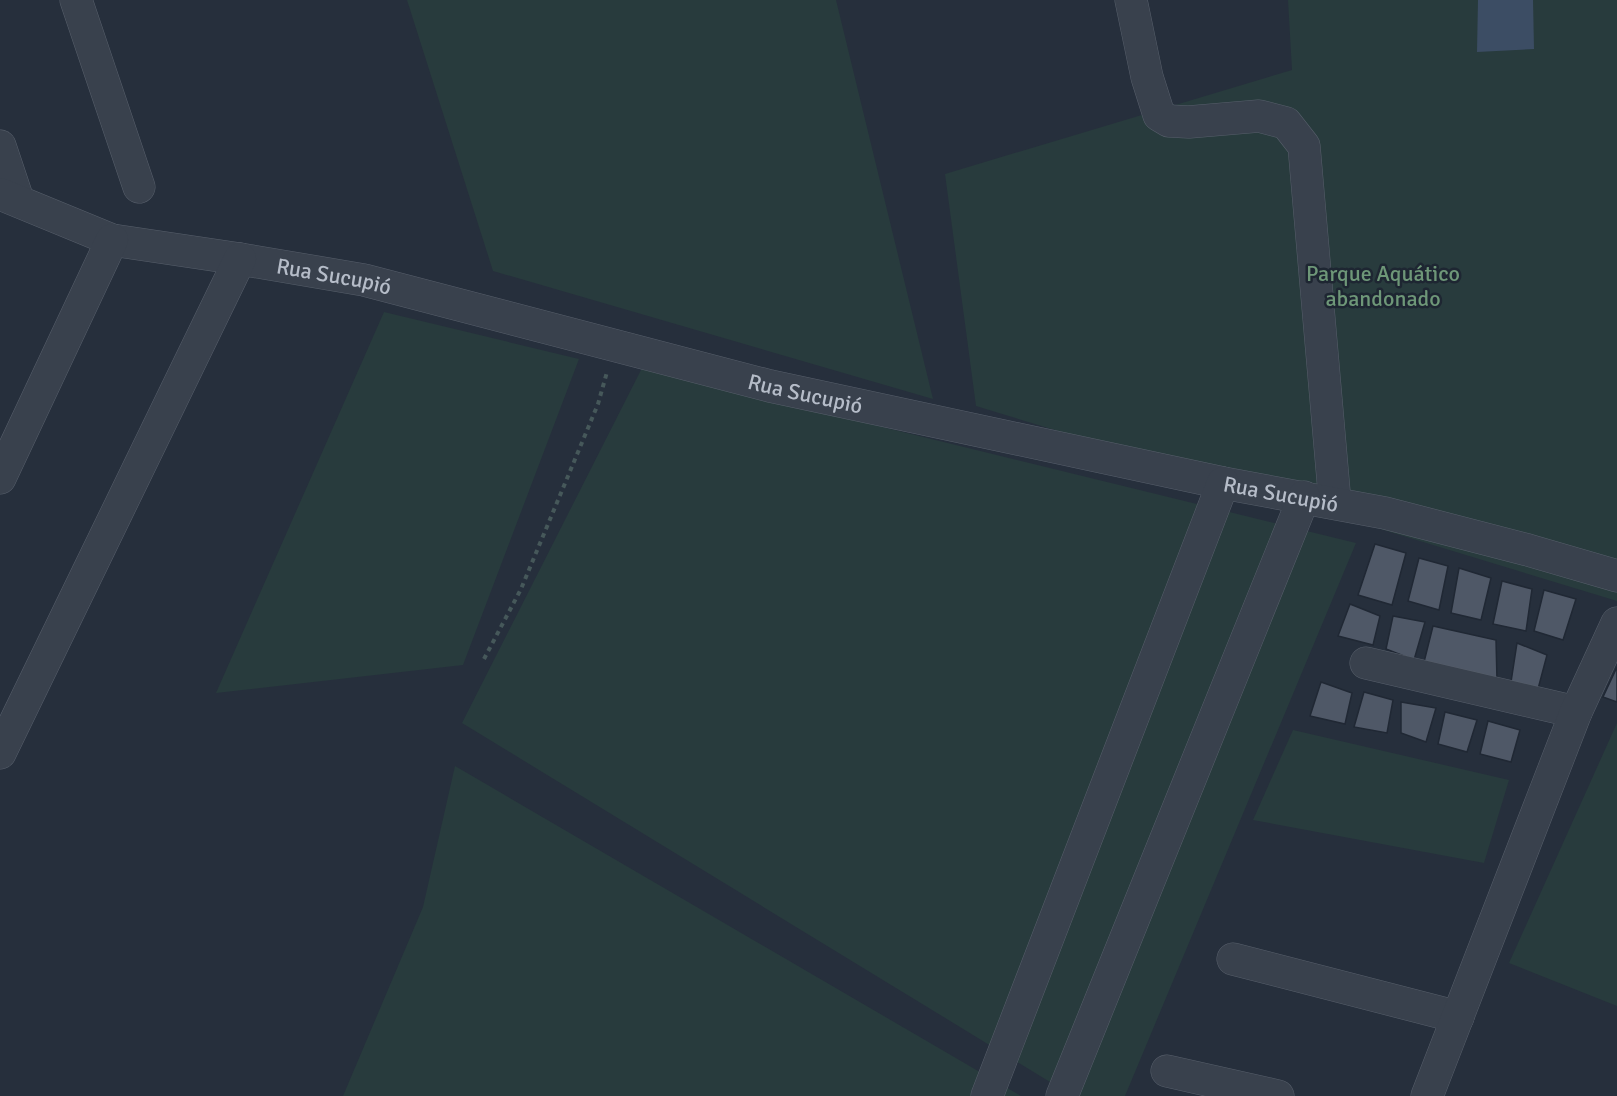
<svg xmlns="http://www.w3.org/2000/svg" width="1617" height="1096" viewBox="0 0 1617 1096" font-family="Signika,sans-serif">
	<rect width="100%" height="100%" fill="#262f3c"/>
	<path fill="#283b3d" d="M 407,0 L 836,0 L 933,399 L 493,271 Z
		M 1288,0 L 1617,0 L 1617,601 L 976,406 L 945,174 L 1292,70 Z
		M 384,312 L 579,359 L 463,665 L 216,693 Z
		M 642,368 L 1356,543 L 1125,1096 L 1073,1096 L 462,723 Z
		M 1617,723 L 1617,1006 L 1509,963 Z
		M 1293,730 L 1509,780 L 1484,863 L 1253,820 Z
		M 455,766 L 1021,1096 L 343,1096 L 423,907 Z"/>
	<path fill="#3c4d64" d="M 1478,0 L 1533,0 L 1534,49 L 1477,52 Z"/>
	<path fill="#4f5867" stroke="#202834" stroke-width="1.5" d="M 1375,544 L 1406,553 L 1392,605 L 1358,595 Z
		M 1419,558 L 1448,566 L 1439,610 L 1408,601 Z
		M 1459,568 L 1491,578 L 1481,620 L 1451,613 Z
		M 1502,581 L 1532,589 L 1526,631 L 1493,624 Z
		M 1544,590 L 1576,599 L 1563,640 L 1534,631 Z
		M 1350,604 L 1380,616 L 1373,645 L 1338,636 Z
		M 1393,616 L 1425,622 L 1414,660 L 1386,649 Z
		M 1433,626 L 1496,640 L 1497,680 L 1424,662 Z
		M 1517,643 L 1547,655 L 1538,689 L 1511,682 Z
		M 1617,667 L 1617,702 L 1603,697 Z
		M 1321,682 L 1352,693 L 1345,724 L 1310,716 Z
		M 1364,692 L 1393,700 L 1387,733 L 1354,727 Z
		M 1401,702 L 1436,708 L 1426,742 L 1401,733 Z
		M 1445,712 L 1477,720 L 1467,752 L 1438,744 Z
		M 1488,721 L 1520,730 L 1511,762 L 1480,754 Z"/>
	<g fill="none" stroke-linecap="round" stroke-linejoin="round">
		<g stroke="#575f6b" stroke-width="33">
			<g id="minor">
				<path d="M 76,0 L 139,187"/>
				<path d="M 1131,0 L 1147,77 L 1159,115 L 1169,121 L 1189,122 L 1259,116 L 1286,123 L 1304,146 L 1335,503"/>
				<path d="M 0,146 L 18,200"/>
				<path id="s1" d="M 0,194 L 112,240 L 240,259 L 364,280 L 770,386 L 1223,483 L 1385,513 L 1528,550 L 1617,576"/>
				<path d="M 0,478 L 112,240"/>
				<path d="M 1366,663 L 1576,712"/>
				<path d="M 0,753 L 240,259"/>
				<path d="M 1233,959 L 1458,1017"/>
				<path d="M 1167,1071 L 1278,1096"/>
				<path d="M 987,1096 L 1223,483"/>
				<path d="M 1062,1096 L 1304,497"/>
				<path d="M 1427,1096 L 1576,712 L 1617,623"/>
			</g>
		</g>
		<path stroke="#46585a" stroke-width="4" stroke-dasharray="4.5 4.5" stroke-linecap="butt" d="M 484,659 L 521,589 L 598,404 L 607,372"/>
		<use href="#minor" stroke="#39414d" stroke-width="32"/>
	</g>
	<g text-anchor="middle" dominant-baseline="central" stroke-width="5" stroke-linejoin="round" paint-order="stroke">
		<g font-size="22" fill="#6e9778" stroke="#1e2632">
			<text x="1383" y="273">Parque Aquático<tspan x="1383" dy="25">abandonado</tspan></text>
		</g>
		<g font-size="22" fill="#b5bcc8" stroke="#1e2632">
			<text stroke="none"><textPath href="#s1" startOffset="346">Rua Sucupió</textPath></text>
			<text stroke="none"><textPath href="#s1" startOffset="832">Rua Sucupió</textPath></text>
			<text stroke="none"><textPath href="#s1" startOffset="1318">Rua Sucupió</textPath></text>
		</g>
	</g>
</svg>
